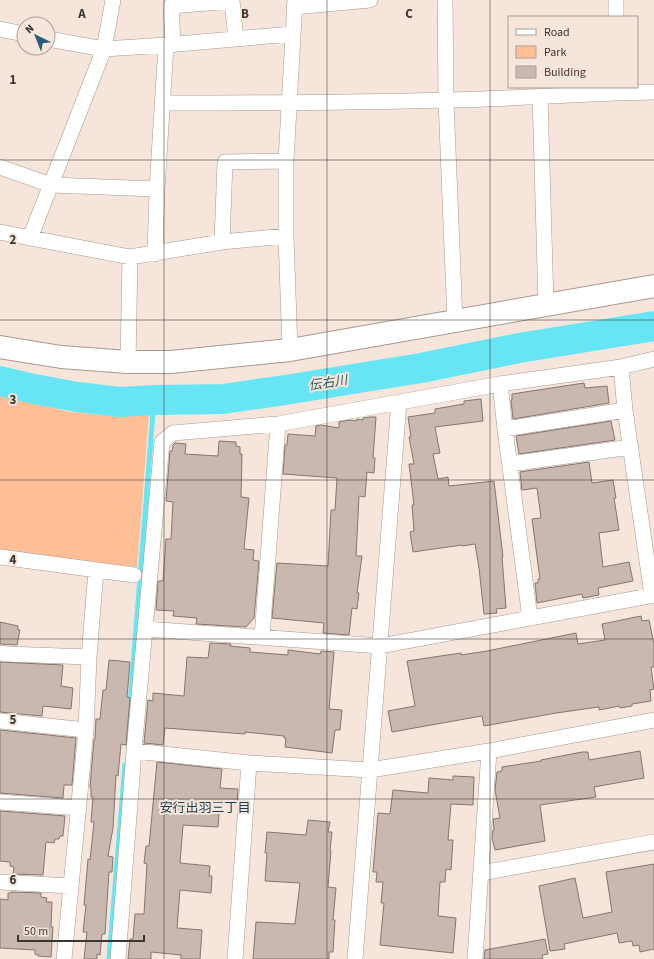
<svg xmlns="http://www.w3.org/2000/svg" width="654" height="959" viewBox="0 0 654 959" font-family="'Source Sans 3','Noto Sans JP',sans-serif">
	<rect width="100%" height="100%" fill="#f6e5db"/>
	<path fill="#ffbf96" d="M 0,395 L 70,412 L 113,416 L 149,413 L 137,567 L 0,551 Z"/>
	<g fill="none" stroke-linecap="round" stroke-linejoin="round">
		<path stroke="#68e5f4" stroke-width="5" d="M 127,743 L 154,400
			M 109,959 L 125,765"/>
		<path stroke="#68e5f4" stroke-width="30" d="M 0,381 L 34,389 L 77,397 L 120,402 L 154,400 L 223,399 L 285,390 L 421,368 L 519,348 L 654,326"/>
	</g>
	<path fill="#c8b8af" stroke="#85766d" d="M 584,383 L 585,388 L 607,386 L 609,403 L 513,419 L 511,400 L 512,400 L 512,394 Z
		M 481,399 L 483,421 L 435,427 L 440,453 L 433,454 L 438,479 L 448,477 L 449,486 L 494,481 L 503,557 L 502,557 L 506,608 L 496,609 L 497,613 L 484,614 L 479,568 L 475,544 L 462,546 L 462,545 L 413,552 L 410,532 L 414,531 L 412,505 L 414,505 L 409,464 L 414,464 L 409,437 L 411,437 L 408,417 L 435,413 L 435,409 L 464,404 L 464,401 Z
		M 370,417 L 376,417 L 373,458 L 375,458 L 374,473 L 367,472 L 365,497 L 359,496 L 356,556 L 362,556 L 357,593 L 359,593 L 357,609 L 352,608 L 349,635 L 323,633 L 324,623 L 272,618 L 277,563 L 328,566 L 331,510 L 335,510 L 337,478 L 283,474 L 285,445 L 287,445 L 288,434 L 315,436 L 316,426 L 321,425 L 339,428 L 339,422 L 350,420 L 357,421 L 357,419 L 363,420 L 363,418 Z
		M 611,421 L 615,440 L 519,454 L 516,436 Z
		M 219,441 L 236,442 L 236,446 L 240,447 L 240,454 L 242,454 L 241,497 L 249,498 L 244,549 L 254,550 L 253,560 L 259,561 L 254,618 L 246,627 L 196,624 L 197,618 L 173,616 L 174,611 L 156,610 L 158,581 L 163,581 L 166,539 L 171,539 L 173,502 L 166,501 L 170,451 L 172,451 L 173,445 L 175,443 L 186,444 L 185,454 L 218,456 Z
		M 589,462 L 592,483 L 613,480 L 616,498 L 614,498 L 619,530 L 599,533 L 603,567 L 629,562 L 633,581 L 598,588 L 599,595 L 583,598 L 582,594 L 537,603 L 535,583 L 538,583 L 538,579 L 540,579 L 532,519 L 541,518 L 537,488 L 522,490 L 520,472 Z
		M 641,616 L 642,621 L 649,620 L 654,644 L 654,667 L 651,667 L 654,689 L 650,690 L 651,701 L 632,704 L 632,706 L 620,708 L 619,706 L 599,710 L 599,707 L 556,713 L 484,726 L 482,716 L 476,717 L 392,732 L 388,711 L 415,706 L 407,661 L 461,653 L 461,655 L 487,651 L 576,633 L 578,644 L 605,640 L 602,624 Z
		M 0,622 L 18,626 L 18,630 L 20,630 L 17,645 L 0,644 Z
		M 210,643 L 231,644 L 230,646 L 250,648 L 250,652 L 288,655 L 288,650 L 320,654 L 321,651 L 334,652 L 329,709 L 342,710 L 340,730 L 335,730 L 332,753 L 285,747 L 286,738 L 284,738 L 284,736 L 245,732 L 245,734 L 165,728 L 163,745 L 144,743 L 148,700 L 153,701 L 153,693 L 184,696 L 187,657 L 208,658 Z
		M 109,660 L 130,662 L 127,697 L 130,698 L 126,745 L 121,744 L 118,776 L 116,775 L 113,828 L 108,856 L 113,857 L 112,872 L 109,872 L 105,934 L 102,934 L 100,955 L 97,954 L 97,959 L 84,959 L 87,932 L 83,932 L 86,905 L 84,905 L 88,859 L 90,860 L 94,822 L 91,822 L 93,797 L 91,797 L 91,788 L 90,787 L 94,739 L 95,739 L 96,719 L 100,719 L 103,690 L 106,690 Z
		M 0,662 L 63,665 L 61,686 L 73,688 L 71,709 L 43,706 L 42,716 L 0,712 Z
		M 0,730 L 76,738 L 72,785 L 64,785 L 63,798 L 0,793 Z
		M 640,751 L 644,778 L 594,787 L 596,797 L 540,805 L 545,841 L 495,850 L 492,838 L 493,830 L 494,830 L 493,819 L 500,818 L 495,790 L 497,772 L 502,771 L 502,767 L 541,761 L 541,760 L 582,752 L 588,752 L 589,760 Z
		M 157,762 L 222,769 L 220,788 L 238,789 L 237,803 L 220,802 L 218,827 L 183,825 L 180,863 L 210,866 L 209,876 L 212,876 L 211,893 L 180,890 L 177,928 L 202,930 L 200,959 L 181,959 L 181,955 L 151,952 L 151,959 L 128,959 L 130,939 L 133,939 L 135,914 L 144,914 L 147,864 L 144,863 L 146,846 L 149,846 Z
		M 453,776 L 474,777 L 473,805 L 451,804 L 448,840 L 453,840 L 451,870 L 446,869 L 445,882 L 440,882 L 438,916 L 456,918 L 453,953 L 380,945 L 384,903 L 381,903 L 383,882 L 376,882 L 377,872 L 373,872 L 378,813 L 390,814 L 393,790 L 428,793 L 429,778 L 453,780 Z
		M 0,811 L 65,816 L 63,836 L 60,836 L 59,839 L 55,839 L 54,843 L 46,842 L 43,875 L 13,874 L 14,867 L 10,866 L 10,862 L 0,861 Z
		M 308,820 L 330,822 L 328,832 L 332,832 L 330,851 L 331,851 L 328,887 L 336,888 L 333,920 L 335,920 L 333,952 L 329,952 L 329,959 L 253,959 L 256,922 L 295,924 L 300,883 L 265,881 L 267,853 L 265,853 L 267,832 L 306,835 Z
		M 654,864 L 654,949 L 640,952 L 639,945 L 633,946 L 632,941 L 619,943 L 617,933 L 564,944 L 565,949 L 550,951 L 539,886 L 575,878 L 583,918 L 612,912 L 606,872 Z
		M 11,892 L 41,893 L 41,897 L 47,898 L 46,902 L 52,902 L 51,927 L 53,927 L 51,957 L 38,956 L 38,955 L 35,954 L 35,950 L 0,948 L 0,899 L 8,900 L 8,893 L 11,893 Z
		M 545,939 L 548,954 L 542,955 L 543,959 L 484,959 L 485,950 Z"/>
	<g fill="none" stroke-linecap="round" stroke-linejoin="round">
		<g stroke="#a8988f" stroke-width="16">
			<path id="street" d="M 445,0 L 446,100 L 455,321
				M 294,7 L 370,0
				M 616,17 L 616,0
				M 0,29 L 24,34
				M 48,39 L 104,49 L 166,45 L 292,34
				M 173,45 L 171,6 L 232,1 L 236,39
				M 540,96 L 546,304
				M 163,103 C 257,103 351,103 445,100 C 515,99 584,93 654,92
				M 0,167 L 51,185 L 157,189
				M 0,232 L 130,257 L 222,242 L 286,236
				M 30,238 L 104,49 L 113,0
				M 222,242 L 225,162 L 286,161
				M 155,254 L 157,189 L 166,45
				M 290,350 L 286,236 L 286,161 L 295,0
				M 128,362 L 130,257
				M 621,367 L 625,410 L 652,595
				M 500,384 L 505,429 L 530,618
				M 505,429 L 625,410
				M 510,464 L 631,447
				M 0,557 L 134,575
				M 146,629 L 380,646 L 654,595
				M 262,637 L 278,424
				M 0,653 L 7,654 L 89,657
				M 0,721 L 86,730 L 64,959
				M 86,730 L 89,657 L 96,570
				M 134,751 L 249,763 L 370,770 L 489,751 L 654,720
				M 0,802 L 79,808
				M 481,873 L 654,842
				M 0,882 L 70,886
				M 118,959 L 134,751 L 162,442 L 173,433 L 278,424 L 500,384 L 621,367 L 654,359
				M 235,959 L 249,763
				M 355,959 L 399,402
				M 475,959 L 489,751"/>
		</g>
		<g stroke="#a8988f" stroke-width="24">
			<path id="secondary" d="M 0,347 L 61,357 L 128,362 L 171,362 L 290,350 L 654,286"/>
		</g>
		<use href="#street" stroke="#fff" stroke-width="15"/>
		<use href="#secondary" stroke="#fff" stroke-width="22"/>
	</g>
	<path fill="none" stroke="#3c3632" stroke-width="1" stroke-opacity="0.55" d="M 164,0 L 164,959M 327,0 L 327,959M 490,0 L 490,959M 0,160 L 654,160M 0,320 L 654,320M 0,480 L 654,480M 0,639 L 654,639M 0,799 L 654,799"/>
	<g text-anchor="middle" dominant-baseline="central" stroke-width="4" stroke-linejoin="round" paint-order="stroke">
		<g font-size="13" font-style="italic" fill="#265b62" stroke="#f6e5db">
			<text transform="translate(328 383) rotate(-9)">伝右川</text>
		</g>
		<g font-size="13" fill="#133f54" stroke="#f6e5db">
			<text x="205" y="808">安行出羽三丁目</text>
		</g>
	</g>
	<g font-size="13" text-anchor="middle" font-weight="bold" fill="#3c3632" stroke="#f6e5db" stroke-width="4" stroke-linejoin="round" paint-order="stroke">
		<text x="82" y="18">A</text>
		<text x="245" y="18">B</text>
		<text x="409" y="18">C</text>
		<text x="13" y="84">1</text>
		<text x="13" y="244">2</text>
		<text x="13" y="404">3</text>
		<text x="13" y="564">4</text>
		<text x="13" y="724">5</text>
		<text x="13" y="884">6</text>
	</g>
	<rect x="508" y="16" width="130" height="72" fill="#f6e5db" stroke="#ac9f97"/>
	<rect x="516" y="29" width="20" height="6" fill="#ffffff" stroke="#ac9f97"/>
	<text x="544" y="36" font-size="12" fill="#3c3632">Road</text>
	<rect x="516" y="46" width="20" height="12" fill="#ffbf96" stroke="#ac9f97"/>
	<text x="544" y="56" font-size="12" fill="#3c3632">Park</text>
	<rect x="516" y="66" width="20" height="12" fill="#c8b8af" stroke="#ac9f97"/>
	<text x="544" y="76" font-size="12" fill="#3c3632">Building</text>
	<g transform="translate(36 36) rotate(317)"><circle r="19" fill="#f6e5db" stroke="#ac9f97"/>
	<path d="M0-3L7 15L0 10L-7 15Z" fill="#275d78"/>
	<text y="-6" font-size="11" font-weight="bold" text-anchor="middle" fill="#3c3632">N</text>
	</g>
	<path d="M18 935v6h126v-6" fill="none" stroke="#3c3632" stroke-width="2"/>
	<text x="24" y="935" font-size="12" fill="#3c3632" stroke="#f6e5db" stroke-width="3" paint-order="stroke">50 m</text>
</svg>
